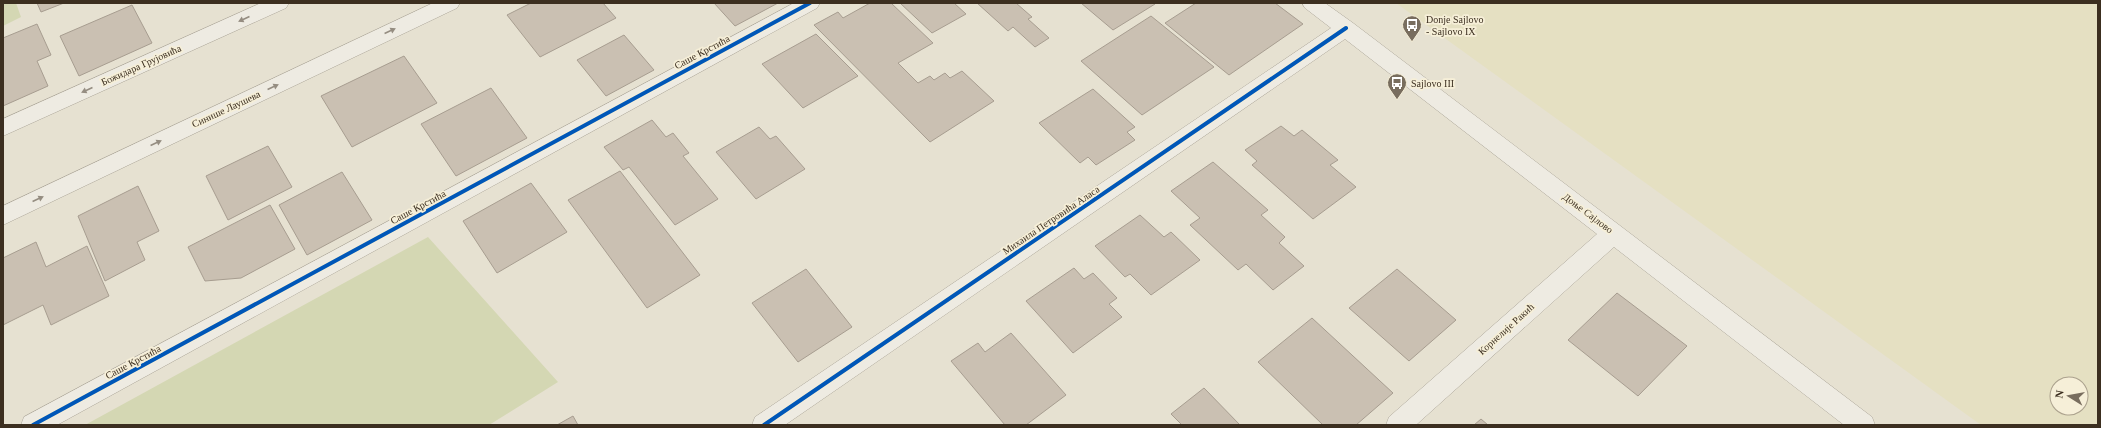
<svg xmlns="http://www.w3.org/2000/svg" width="2101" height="428" viewBox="0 0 2101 428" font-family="Georgia,serif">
	<rect width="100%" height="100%" fill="#e6e1d1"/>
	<path fill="#e5e0c2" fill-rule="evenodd" d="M 1396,3 L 2098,3 L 2098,425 L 1981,425 ZM 2057,384 L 2081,384 L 2081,408 L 2057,408 Z"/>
	<path fill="#d4d7b3" d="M 3,3 L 16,3 L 21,17 L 3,26 Z
		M 428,237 L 558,382 L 489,425 L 85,425 Z"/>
	<path fill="#cac0b2" stroke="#a79d90" d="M 37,3 L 64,3 L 41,12 Z
		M 531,3 L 603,3 L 616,18 L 540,57 L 507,15 Z
		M 714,3 L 778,3 L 735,26 Z
		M 870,3 L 891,3 L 933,43 L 898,63 L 918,83 L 930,76 L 934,80 L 945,73 L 950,78 L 962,71 L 994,101 L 930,142 L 814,25 L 838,12 L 843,18 Z
		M 900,3 L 954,3 L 966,14 L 932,33 Z
		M 977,3 L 1016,3 L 1032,17 L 1028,19 L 1049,38 L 1035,47 L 1013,27 L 1008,31 Z
		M 1081,3 L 1154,3 L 1155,4 L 1113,30 Z
		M 1196,3 L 1275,3 L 1303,24 L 1229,75 L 1165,23 Z
		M 132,5 L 152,43 L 79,76 L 60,36 Z
		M 1151,16 L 1214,67 L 1142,115 L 1081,61 Z
		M 37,24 L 51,55 L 37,61 L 48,86 L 3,106 L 3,38 Z
		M 816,34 L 858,76 L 803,108 L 762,64 Z
		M 624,35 L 654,70 L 606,96 L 577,60 Z
		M 404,56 L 437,103 L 352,147 L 321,96 Z
		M 491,88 L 527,138 L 456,176 L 421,124 Z
		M 1093,89 L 1135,127 L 1127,132 L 1135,140 L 1096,165 L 1088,157 L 1080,163 L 1039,123 Z
		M 652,120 L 666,137 L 673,133 L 689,153 L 683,156 L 718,199 L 675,225 L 629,167 L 623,170 L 604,147 Z
		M 1281,126 L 1294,136 L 1302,130 L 1338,160 L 1330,165 L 1356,187 L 1313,219 L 1252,165 L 1257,161 L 1245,150 Z
		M 759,127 L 770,139 L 776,136 L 805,169 L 756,199 L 716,152 Z
		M 268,146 L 292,187 L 228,220 L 206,176 Z
		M 1213,162 L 1268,210 L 1261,215 L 1285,237 L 1279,243 L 1304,266 L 1273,290 L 1246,264 L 1238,270 L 1190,225 L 1200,218 L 1171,191 Z
		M 620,171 L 700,275 L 647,308 L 568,200 Z
		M 342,172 L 372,220 L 307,255 L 279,205 Z
		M 531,183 L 567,232 L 497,273 L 463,221 Z
		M 138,186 L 159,231 L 137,242 L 145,260 L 105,281 L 78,216 Z
		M 270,205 L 295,249 L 241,278 L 205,281 L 188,247 Z
		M 1140,215 L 1164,237 L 1171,232 L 1200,260 L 1151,295 L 1130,274 L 1125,277 L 1095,246 Z
		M 36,242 L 46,267 L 87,246 L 109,296 L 51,325 L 43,305 L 3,325 L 3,258 Z
		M 1074,268 L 1084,279 L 1093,273 L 1117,298 L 1109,304 L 1122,317 L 1073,353 L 1026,301 Z
		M 806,269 L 852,327 L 798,362 L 752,303 Z
		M 1397,269 L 1456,320 L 1409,361 L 1349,308 Z
		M 1617,293 L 1687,346 L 1638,396 L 1568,340 Z
		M 1312,318 L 1393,393 L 1356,425 L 1323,425 L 1258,362 Z
		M 1011,333 L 1066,395 L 1026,425 L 1005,425 L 951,361 L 978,343 L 985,352 Z
		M 1204,388 L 1240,425 L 1182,425 L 1171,414 Z
		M 573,416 L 578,425 L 557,425 Z
		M 1481,419 L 1488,425 L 1474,425 Z"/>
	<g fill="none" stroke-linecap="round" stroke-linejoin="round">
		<g stroke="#aca699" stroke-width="1">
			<path id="minor" d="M 261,3 L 289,3 L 286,8 L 3,136 L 3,119 Z
				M 433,3 L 460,3 L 457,8 L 3,225 L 3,206 Z
				M 794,3 L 820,3 L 817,8 L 57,425 L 21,425 L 24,417 Z
				M 1302,3 L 1325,3 L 1353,23 L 1872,417 L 1875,425 L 1844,425 L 1614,247 L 1416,425 L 1386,425 L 1389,417 L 1597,234 L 1345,39 L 785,425 L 752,425 L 755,417 L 1331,28 L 1305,8 Z"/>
		</g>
		<use href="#minor" fill="#eeebe2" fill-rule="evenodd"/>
		<g stroke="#f6efd8" stroke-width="6">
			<path id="cycleway" d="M 33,425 L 810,3
				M 764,425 L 1346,28"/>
		</g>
		<use href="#cycleway" stroke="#0057b8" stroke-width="4"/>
	</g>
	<defs><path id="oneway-solid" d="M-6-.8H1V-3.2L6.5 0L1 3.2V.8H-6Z"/></defs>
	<g fill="#958d81">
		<use href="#oneway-solid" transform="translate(244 19) rotate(156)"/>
		<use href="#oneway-solid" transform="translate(390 31) rotate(-25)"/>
		<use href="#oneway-solid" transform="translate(273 87) rotate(-25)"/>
		<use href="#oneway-solid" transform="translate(87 90) rotate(156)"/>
		<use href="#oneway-solid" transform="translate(156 143) rotate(-25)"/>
		<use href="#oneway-solid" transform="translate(38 199) rotate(-25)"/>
	</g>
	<defs>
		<g id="bus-pin" transform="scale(1)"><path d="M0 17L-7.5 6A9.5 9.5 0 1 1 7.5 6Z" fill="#786d5e" stroke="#f6efd8"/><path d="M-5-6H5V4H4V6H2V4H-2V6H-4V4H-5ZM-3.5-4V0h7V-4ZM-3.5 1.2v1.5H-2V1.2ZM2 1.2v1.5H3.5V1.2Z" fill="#fff"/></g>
	</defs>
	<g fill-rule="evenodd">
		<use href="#bus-pin" x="1412" y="25"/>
		<use href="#bus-pin" x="1397" y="83"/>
	</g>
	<g text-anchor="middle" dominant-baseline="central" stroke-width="3.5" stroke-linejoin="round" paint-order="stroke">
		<g font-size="10" fill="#3c2f20" stroke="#f6efd8" text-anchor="start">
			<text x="1426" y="19">Donje Sajlovo<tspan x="1426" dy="12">- Sajlovo IX</tspan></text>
			<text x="1411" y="83">Sajlovo III</text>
		</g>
		<g font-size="10" fill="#3c2f20" stroke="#f6efd8">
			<text transform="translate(702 52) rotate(-28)">Саше Крстића</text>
			<text transform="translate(141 65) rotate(-24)">Божидара Грујовића</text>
			<text transform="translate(226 109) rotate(-25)">Синише Лаушева</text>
			<text transform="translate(418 207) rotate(-28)">Саше Крстића</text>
			<text transform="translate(1588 213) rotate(37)">Доње Сајлово</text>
			<text transform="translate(1051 220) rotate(-34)">Михаила Петровића Аласа</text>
			<text transform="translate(1506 329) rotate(-42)">Корнелије Ракић</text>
			<text transform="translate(133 362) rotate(-28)">Саше Крстића</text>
		</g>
	</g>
	<rect width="2101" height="428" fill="none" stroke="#3c2f20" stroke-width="8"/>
	<g transform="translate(2069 396) rotate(281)"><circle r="19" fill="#f6efd8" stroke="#aca28e"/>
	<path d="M0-3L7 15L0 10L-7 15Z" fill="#786d5e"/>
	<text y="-6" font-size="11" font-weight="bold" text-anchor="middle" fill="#3c2f20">N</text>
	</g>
</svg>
